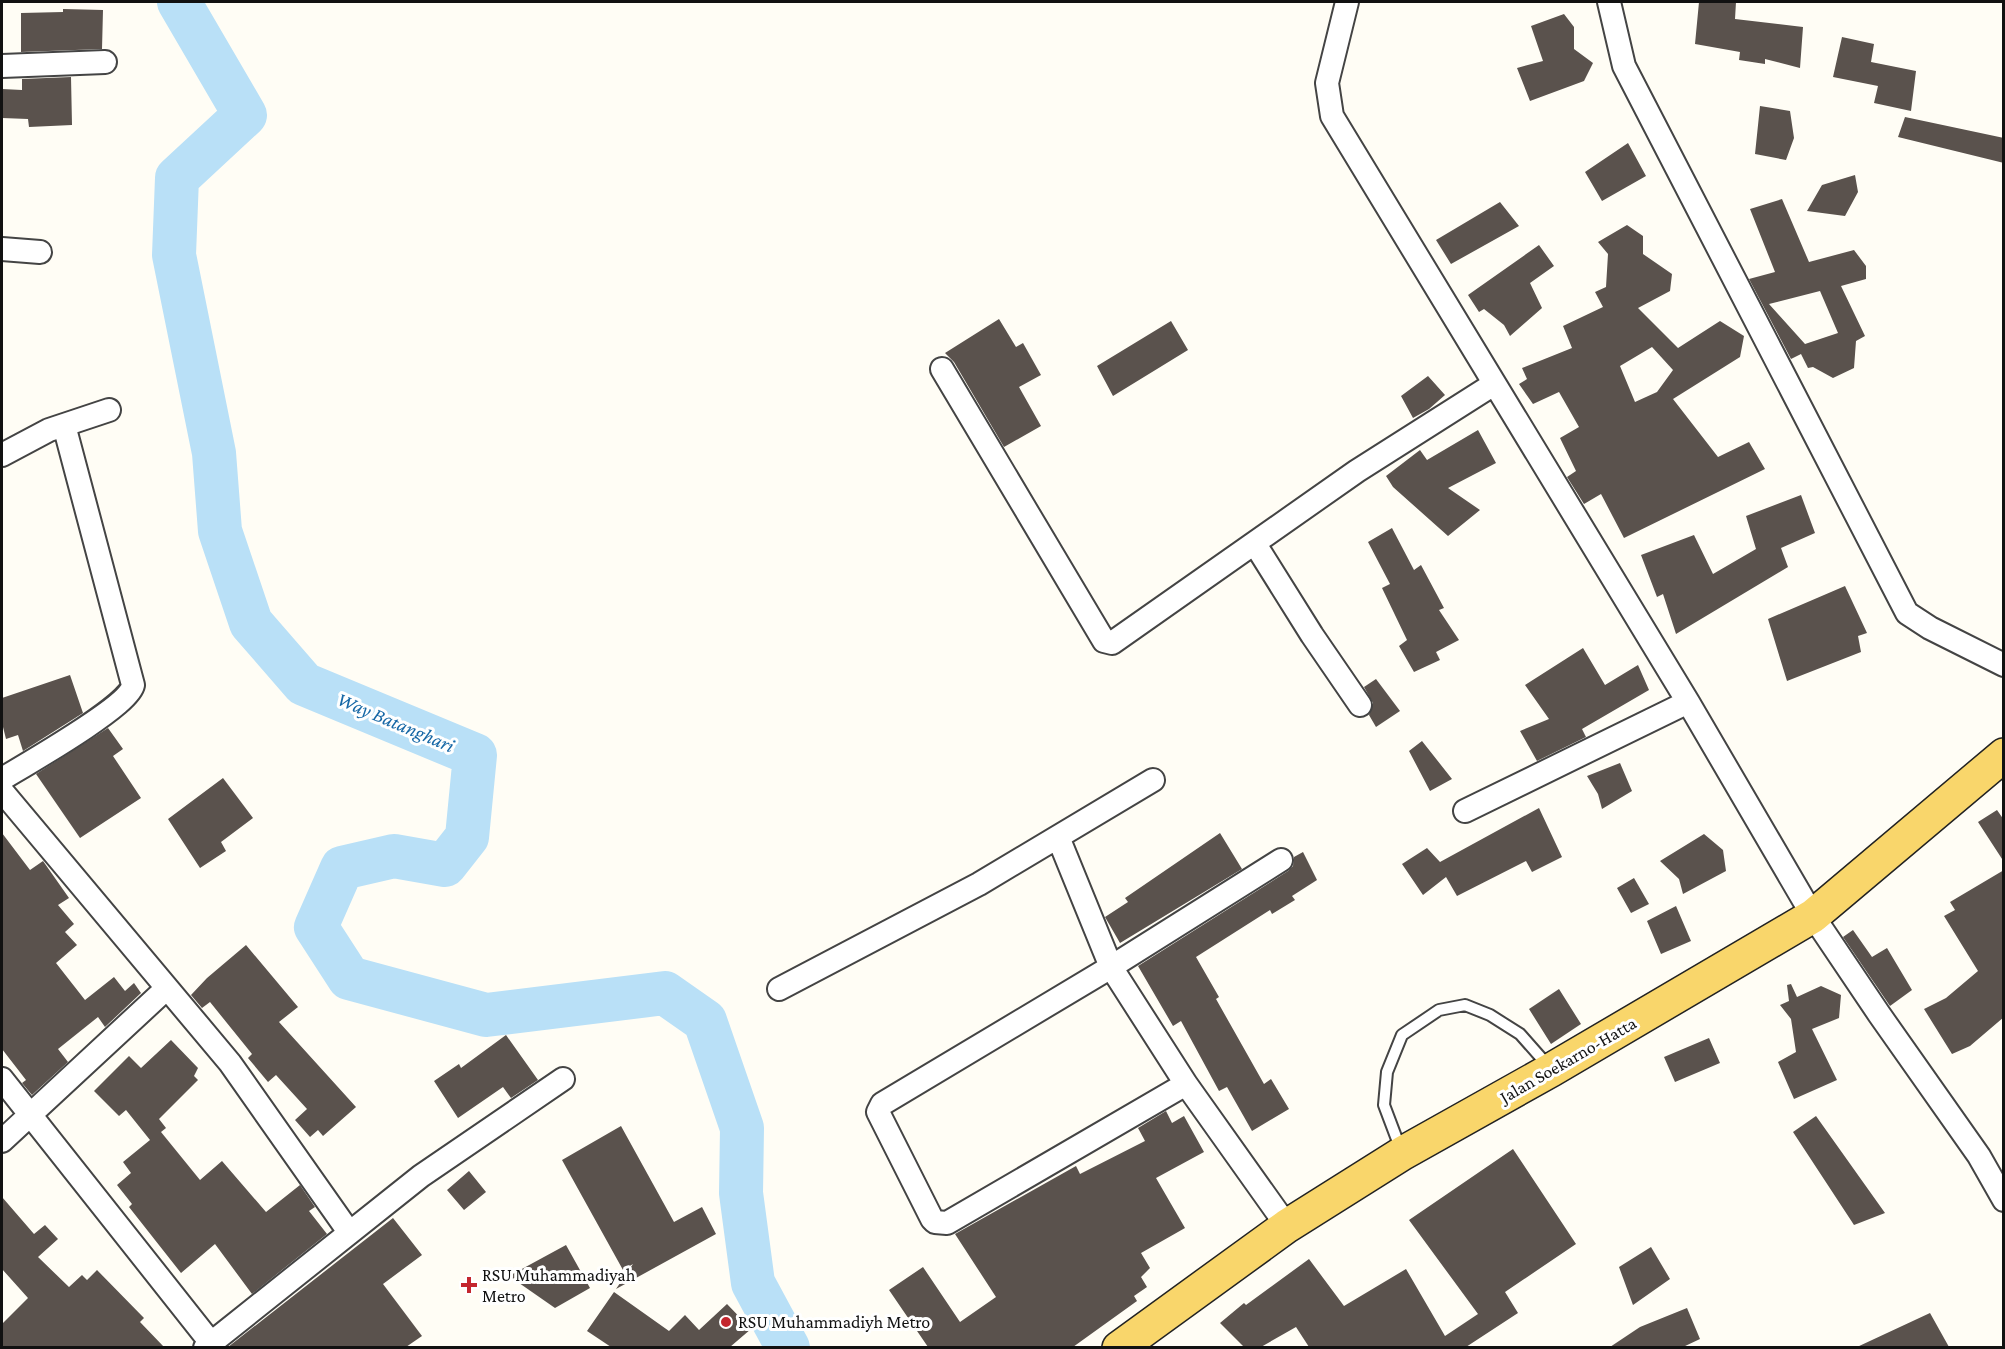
<svg xmlns="http://www.w3.org/2000/svg" width="2005" height="1349" viewBox="0 0 2005 1349" font-family="'Crimson Pro',serif">
	<rect width="100%" height="100%" fill="#fffdf5"/>
	<g fill="none" stroke-linecap="round" stroke-linejoin="round">
		<path stroke="#b9e0f7" stroke-width="44" d="M 179,2 L 245,115 L 177,178 L 174,255 L 214,453 L 220,531 L 251,623 L 304,684 L 475,755 L 467,837 L 445,865 L 394,856 L 342,868 L 316,927 L 349,978 L 486,1015 L 665,993 L 705,1021 L 742,1128 L 741,1193 L 753,1283 L 788,1348"/>
	</g>
	<path fill="#5a524d" fill-rule="evenodd" d="M 1699,2 L 1736,2 L 1735,19 L 1803,27 L 1800,68 L 1765,59 L 1765,64 L 1739,60 L 1740,52 L 1695,44 Z
		M 63,9 L 103,10 L 102,49 L 21,52 L 21,13 L 63,12 Z
		M 1564,14 L 1574,27 L 1574,49 L 1593,63 L 1584,81 L 1530,101 L 1517,68 L 1543,61 L 1531,26 Z
		M 1842,37 L 1874,44 L 1871,62 L 1916,71 L 1911,111 L 1874,103 L 1878,86 L 1833,77 Z
		M 71,77 L 72,125 L 29,127 L 28,119 L 2,118 L 2,89 L 22,90 L 22,79 Z
		M 1760,106 L 1790,111 L 1794,138 L 1786,160 L 1755,154 Z
		M 1905,117 L 2004,138 L 2004,163 L 1898,137 Z
		M 1628,143 L 1646,176 L 1602,201 L 1585,172 Z
		M 1855,175 L 1858,192 L 1845,216 L 1807,211 L 1822,185 Z
		M 1782,199 L 1809,262 L 1854,250 L 1866,266 L 1866,279 L 1841,286 L 1865,336 L 1856,341 L 1854,368 L 1833,378 L 1813,367 L 1808,368 L 1801,354 L 1791,359 L 1749,279 L 1775,272 L 1750,209 ZM 1820,291 L 1838,333 L 1805,344 L 1769,304 Z
		M 1500,202 L 1519,226 L 1451,264 L 1436,240 Z
		M 1627,225 L 1643,236 L 1643,254 L 1672,274 L 1670,291 L 1638,308 L 1678,348 L 1720,321 L 1744,336 L 1740,357 L 1673,399 L 1718,457 L 1749,442 L 1765,469 L 1624,538 L 1601,494 L 1584,504 L 1567,477 L 1576,471 L 1560,438 L 1579,427 L 1559,392 L 1533,404 L 1519,384 L 1527,379 L 1522,368 L 1572,348 L 1563,326 L 1603,307 L 1595,292 L 1606,287 L 1608,254 L 1598,242 ZM 1652,347 L 1673,370 L 1657,392 L 1635,402 L 1620,366 Z
		M 1539,245 L 1554,266 L 1530,283 L 1542,308 L 1510,336 L 1504,325 L 1484,309 L 1479,312 L 1468,295 Z
		M 999,319 L 1016,347 L 1023,343 L 1041,375 L 1019,387 L 1041,426 L 1004,447 L 954,362 L 945,353 Z
		M 1171,321 L 1188,350 L 1113,396 L 1097,366 Z
		M 1428,376 L 1445,395 L 1429,409 L 1413,418 L 1401,396 Z
		M 1478,430 L 1496,463 L 1448,488 L 1480,510 L 1448,536 L 1393,487 L 1386,476 L 1420,450 L 1427,460 Z
		M 1801,495 L 1815,533 L 1781,548 L 1788,567 L 1676,634 L 1663,594 L 1657,597 L 1641,555 L 1694,535 L 1713,574 L 1756,549 L 1746,516 Z
		M 1392,528 L 1414,570 L 1421,565 L 1444,608 L 1439,610 L 1459,640 L 1436,652 L 1440,660 L 1414,672 L 1399,646 L 1407,640 L 1382,588 L 1390,584 L 1368,542 Z
		M 1845,586 L 1867,633 L 1858,636 L 1861,652 L 1787,681 L 1768,619 Z
		M 1583,648 L 1605,685 L 1638,665 L 1649,690 L 1582,729 L 1586,737 L 1537,761 L 1520,731 L 1549,719 L 1525,685 Z
		M 70,675 L 83,713 L 23,751 L 18,735 L 6,739 L 2,723 L 2,698 Z
		M 1376,679 L 1400,711 L 1376,727 L 1369,715 L 1373,703 L 1364,687 Z
		M 108,728 L 123,749 L 113,756 L 141,798 L 80,838 L 36,774 Z
		M 1422,741 L 1452,779 L 1430,791 L 1409,751 Z
		M 1620,763 L 1632,791 L 1602,809 L 1598,794 L 1587,776 Z
		M 223,778 L 253,818 L 221,842 L 226,851 L 200,868 L 168,819 Z
		M 1539,808 L 1562,857 L 1532,872 L 1526,861 L 1457,896 L 1446,877 L 1423,895 L 1402,864 L 1427,848 L 1440,862 Z
		M 1997,810 L 2004,820 L 2004,862 L 1978,822 Z
		M 2,833 L 30,870 L 43,861 L 69,898 L 58,905 L 74,924 L 65,932 L 77,945 L 56,963 L 85,1000 L 114,977 L 125,991 L 134,983 L 141,993 L 105,1027 L 98,1017 L 58,1049 L 68,1062 L 32,1095 L 22,1083 L 26,1080 L 2,1049 Z
		M 1220,833 L 1242,869 L 1120,943 L 1105,917 L 1128,902 L 1125,898 Z
		M 1704,834 L 1723,850 L 1726,871 L 1683,894 L 1679,879 L 1660,861 Z
		M 1303,852 L 1317,880 L 1292,896 L 1295,900 L 1272,914 L 1270,910 L 1196,957 L 1219,997 L 1216,999 L 1264,1084 L 1271,1079 L 1289,1109 L 1252,1131 L 1227,1087 L 1219,1091 L 1181,1021 L 1173,1026 L 1138,966 L 1288,871 L 1293,866 L 1294,857 Z
		M 2004,870 L 2004,1017 L 1970,1046 L 1952,1054 L 1924,1009 L 1946,998 L 1978,971 L 1944,916 L 1955,910 L 1950,902 Z
		M 1634,878 L 1649,904 L 1631,913 L 1617,888 Z
		M 1676,906 L 1691,941 L 1661,954 L 1647,921 Z
		M 1853,930 L 1872,957 L 1887,948 L 1912,990 L 1890,1006 L 1843,937 Z
		M 246,945 L 298,1007 L 279,1022 L 356,1107 L 323,1136 L 318,1130 L 310,1137 L 295,1120 L 307,1109 L 276,1075 L 268,1082 L 248,1058 L 252,1054 L 210,1002 L 202,1008 L 191,995 L 207,978 Z
		M 1791,984 L 1797,997 L 1821,986 L 1841,995 L 1839,1018 L 1812,1029 L 1837,1080 L 1794,1099 L 1778,1062 L 1796,1052 L 1791,1019 L 1780,1005 L 1789,1001 L 1787,985 Z
		M 1559,989 L 1581,1024 L 1551,1044 L 1529,1009 Z
		M 506,1035 L 538,1080 L 511,1098 L 503,1087 L 458,1118 L 434,1081 L 459,1064 L 461,1068 Z
		M 1709,1038 L 1720,1063 L 1675,1082 L 1664,1057 Z
		M 171,1040 L 198,1068 L 194,1076 L 198,1080 L 159,1119 L 166,1128 L 161,1132 L 200,1180 L 222,1161 L 266,1212 L 300,1185 L 315,1207 L 309,1211 L 327,1234 L 252,1294 L 215,1244 L 181,1273 L 129,1207 L 132,1204 L 117,1185 L 131,1173 L 123,1162 L 150,1140 L 126,1110 L 119,1116 L 94,1091 L 129,1056 L 141,1068 Z
		M 1166,1111 L 1172,1123 L 1184,1116 L 1204,1152 L 1156,1178 L 1185,1228 L 1141,1253 L 1150,1268 L 1141,1277 L 1147,1287 L 1134,1296 L 1137,1301 L 1073,1347 L 928,1347 L 889,1290 L 923,1267 L 960,1322 L 996,1297 L 955,1234 L 1076,1166 L 1080,1174 L 1145,1141 L 1138,1128 Z
		M 1816,1116 L 1885,1213 L 1854,1225 L 1793,1132 Z
		M 621,1126 L 674,1222 L 702,1207 L 716,1234 L 616,1289 L 633,1264 L 623,1270 L 562,1160 Z
		M 1513,1149 L 1576,1244 L 1505,1292 L 1518,1313 L 1466,1347 L 1309,1347 L 1296,1327 L 1261,1347 L 1244,1347 L 1220,1323 L 1244,1303 L 1246,1305 L 1309,1259 L 1344,1306 L 1406,1269 L 1445,1336 L 1478,1314 L 1409,1220 Z
		M 469,1171 L 486,1192 L 464,1210 L 447,1190 Z
		M 2,1197 L 34,1234 L 45,1225 L 58,1239 L 38,1257 L 69,1287 L 82,1275 L 87,1280 L 97,1270 L 144,1318 L 140,1322 L 164,1347 L 2,1347 L 2,1324 L 28,1298 L 2,1269 Z
		M 393,1218 L 422,1255 L 383,1284 L 422,1336 L 406,1347 L 228,1347 Z
		M 566,1245 L 590,1288 L 555,1308 L 509,1276 Z
		M 1651,1247 L 1670,1279 L 1633,1305 L 1619,1267 Z
		M 614,1292 L 669,1331 L 685,1315 L 699,1330 L 727,1304 L 751,1329 L 730,1347 L 611,1347 L 587,1331 Z
		M 1687,1308 L 1700,1339 L 1683,1347 L 1610,1347 L 1640,1327 Z
		M 1930,1313 L 1949,1347 L 1857,1347 Z"/>
	<g fill="none" stroke-linecap="round" stroke-linejoin="round">
		<g stroke="#444" stroke-width="14">
			<path id="service" d="M 1401,1150 L 1384,1105 L 1387,1072 L 1402,1035 L 1439,1010 L 1465,1005 L 1490,1015 L 1520,1034 L 1550,1068"/>
		</g>
		<g stroke="#444" stroke-width="26">
			<path id="minor" d="M 1347,2 L 1327,83 L 1332,116 L 1688,702 L 1813,916 L 1879,1014 L 1979,1156 L 2004,1200
				M 1609,2 L 1624,66 L 1907,613 L 1930,628 L 2004,665
				M 2,66 L 105,62
				M 2,249 L 40,252
				M 942,369 L 1104,641 L 1112,643 L 1357,471 L 1494,384
				M 2,455 L 49,430 L 109,410
				M 1255,544 L 1312,635 L 1360,705
				M 2,779 C 25,765 129,706 133,685 L 64,425
				M 2,791 L 230,1063 L 349,1232
				M 1465,811 L 1688,702
				M 1058,837 L 1111,967 L 1186,1084 L 1287,1226
				M 779,989 L 979,884 L 1153,780
				M 2,1079 L 215,1348
				M 1186,1084 L 947,1223 L 935,1222 L 932,1219 L 878,1112 L 882,1104 L 1111,967 L 1281,860
				M 2,1141 L 167,988
				M 205,1348 L 421,1176 L 563,1079"/>
		</g>
		<g stroke="#222" stroke-width="36">
			<path id="primary" d="M 1119,1348 L 1287,1226 L 1403,1153 L 1551,1070 L 1813,916 L 2004,755"/>
		</g>
		<use href="#service" stroke="#fff" stroke-width="10"/>
		<use href="#minor" stroke="#fff" stroke-width="22"/>
		<use href="#primary" stroke="#f9d66b" stroke-width="33"/>
	</g>
	<g fill="#c4262e" stroke="#fff" stroke-width="2">
		<path d="M466 1276h6v6h6v6h-6v6h-6v-6h-6v-6h6z"/>
		<circle cx="726" cy="1322" r="6"/>
	</g>
	<g text-anchor="middle" dominant-baseline="central" stroke-width="6" stroke-linejoin="round" paint-order="stroke">
		<g font-size="18" fill="#111" stroke="#fff">
			<text transform="translate(1568 1060) rotate(-30)">Jalan Soekarno-Hatta</text>
		</g>
		<g font-size="18" fill="#111" stroke="#fff" text-anchor="start">
			<text x="482" y="1275">RSU Muhammadiyah<tspan x="482" dy="21">Metro</tspan></text>
			<text x="738" y="1322">RSU Muhammadiyh Metro</text>
		</g>
		<g font-size="20" font-style="italic" fill="#1768a6" stroke="#fff">
			<text transform="translate(396 722) rotate(23)">Way Batanghari</text>
		</g>
	</g>
	<rect width="2005" height="1349" fill="none" stroke="#111111" stroke-width="6"/>
</svg>
